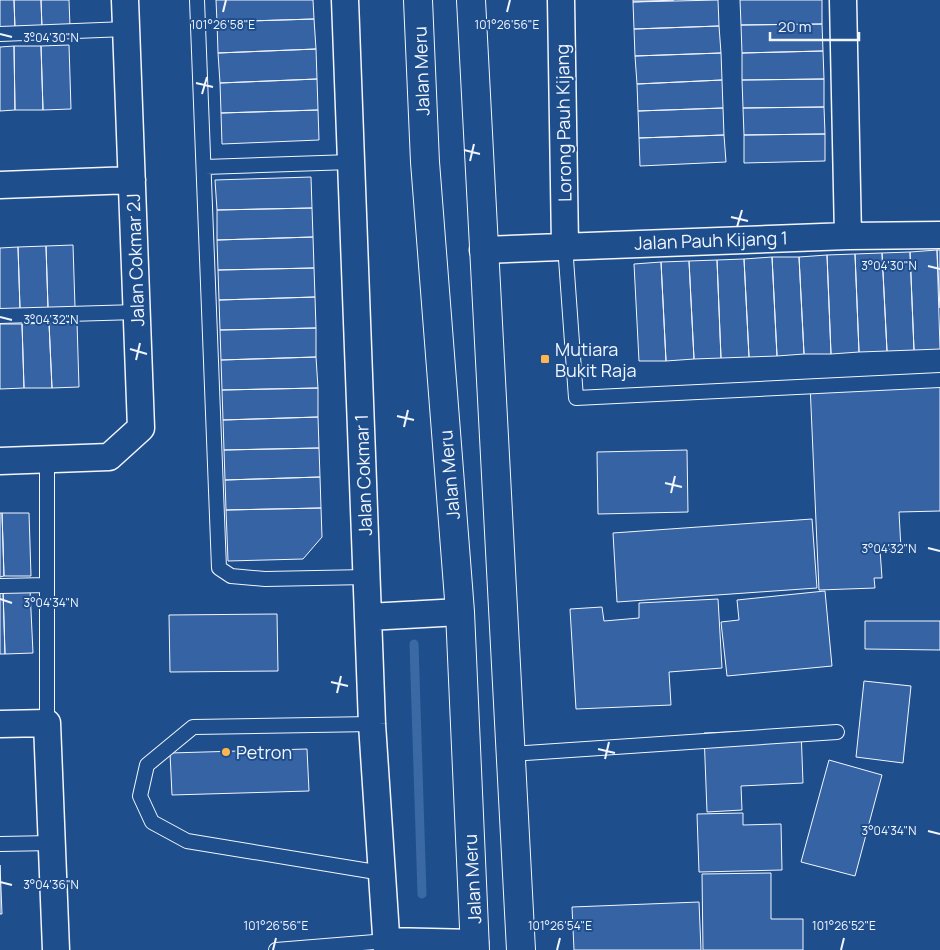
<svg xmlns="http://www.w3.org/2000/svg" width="940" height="950" viewBox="0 0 940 950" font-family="Manrope,sans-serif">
	<rect width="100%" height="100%" fill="#1f4e8c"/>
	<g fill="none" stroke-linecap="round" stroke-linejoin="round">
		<path stroke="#3b69a3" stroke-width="9" d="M 414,644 L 422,894"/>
	</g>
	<path fill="#3563a3" stroke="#f2f6ff" d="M 0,0 L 14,0 L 15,29 L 0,30 Z
		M 14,0 L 41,0 L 42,29 L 15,29 Z
		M 41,0 L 69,0 L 70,27 L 42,29 Z
		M 216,0 L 313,0 L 314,19 L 217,22 Z
		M 633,0 L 674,0 L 633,2 Z
		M 718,0 L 719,26 L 634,29 L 633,2 Z
		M 740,0 L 822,0 L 822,24 L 741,25 Z
		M 314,19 L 316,49 L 218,53 L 217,22 Z
		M 822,24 L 823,51 L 742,53 L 741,25 Z
		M 719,26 L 721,53 L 635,56 L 634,29 Z
		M 69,45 L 71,109 L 43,110 L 41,46 Z
		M 14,46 L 41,46 L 43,110 L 15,110 Z
		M 14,46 L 15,110 L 0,111 L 0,47 Z
		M 316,49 L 317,79 L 220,83 L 218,53 Z
		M 823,51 L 824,79 L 742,80 L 742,53 Z
		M 721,53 L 722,80 L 637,84 L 635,56 Z
		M 317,79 L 318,110 L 221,113 L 220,83 Z
		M 824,79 L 824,107 L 743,108 L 742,80 Z
		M 722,80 L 723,108 L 638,111 L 637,84 Z
		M 824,107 L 825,134 L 744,135 L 743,108 Z
		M 723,108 L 724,135 L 639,138 L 638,111 Z
		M 318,110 L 319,140 L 222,144 L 221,113 Z
		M 825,134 L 825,161 L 744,163 L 744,135 Z
		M 724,135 L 726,162 L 640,166 L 639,138 Z
		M 311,177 L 312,208 L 217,210 L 215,180 Z
		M 312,208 L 313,237 L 217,240 L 217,210 Z
		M 313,237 L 314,268 L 218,270 L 217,240 Z
		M 73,245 L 75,307 L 48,308 L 46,246 Z
		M 46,246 L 48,308 L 20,309 L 18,247 Z
		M 18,247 L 20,309 L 0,310 L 0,248 Z
		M 937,250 L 940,349 L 914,350 L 910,252 Z
		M 937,250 L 940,250 L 940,308 Z
		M 910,252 L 914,350 L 887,351 L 882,253 Z
		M 882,253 L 887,351 L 859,352 L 855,254 Z
		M 855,254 L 859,352 L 831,354 L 827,255 Z
		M 827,255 L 831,354 L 804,354 L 799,257 Z
		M 772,257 L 777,356 L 749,357 L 744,259 Z
		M 772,257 L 799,257 L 804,354 L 777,356 Z
		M 744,259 L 749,357 L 721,358 L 717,260 Z
		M 717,260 L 721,358 L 694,359 L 689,261 Z
		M 689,261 L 694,359 L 666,361 L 661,262 Z
		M 661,262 L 666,361 L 639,361 L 634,264 Z
		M 314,268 L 315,297 L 219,300 L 218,270 Z
		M 315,297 L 316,328 L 220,330 L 219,300 Z
		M 77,322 L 79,387 L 52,388 L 49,323 Z
		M 49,323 L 52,388 L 24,388 L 22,324 Z
		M 0,324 L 22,324 L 24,388 L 0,389 Z
		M 316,328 L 316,357 L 221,360 L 220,330 Z
		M 316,357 L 318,388 L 222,390 L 221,360 Z
		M 940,379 L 940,511 L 899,512 L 901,549 L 880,550 L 882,578 L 874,578 L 875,588 L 819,590 L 810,384 Z
		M 318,388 L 318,417 L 223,420 L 222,390 Z
		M 318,417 L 319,448 L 224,450 L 223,420 Z
		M 319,448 L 320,477 L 225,480 L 224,450 Z
		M 687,450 L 688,512 L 598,514 L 597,452 Z
		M 320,477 L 321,508 L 226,510 L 225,480 Z
		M 321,508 L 322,537 L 303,559 L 228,561 L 226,510 Z
		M 0,513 L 2,513 L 4,576 L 0,577 Z
		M 2,513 L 29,513 L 31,576 L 4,576 Z
		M 812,519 L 817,588 L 617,602 L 613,533 Z
		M 3,590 L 30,590 L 33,653 L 5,654 Z
		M 3,590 L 5,654 L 0,654 L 0,591 Z
		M 825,591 L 832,666 L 727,676 L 721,622 L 739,620 L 737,600 Z
		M 718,599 L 722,668 L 669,672 L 671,705 L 576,709 L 570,609 L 602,607 L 604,621 L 639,618 L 639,603 Z
		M 277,614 L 278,671 L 170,672 L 169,615 Z
		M 865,621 L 940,621 L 940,650 L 865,649 Z
		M 864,681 L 911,686 L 903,763 L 856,757 Z
		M 801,729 L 803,783 L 741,786 L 742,810 L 707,812 L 704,733 Z
		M 307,749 L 309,791 L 172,795 L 170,753 Z
		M 829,760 L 882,775 L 855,876 L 801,862 Z
		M 743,813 L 743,825 L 781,824 L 782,870 L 699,872 L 697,814 Z
		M 0,865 L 2,914 L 0,914 Z
		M 771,873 L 771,919 L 803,919 L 803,950 L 703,950 L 702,874 Z
		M 699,902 L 701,950 L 574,950 L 572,907 Z"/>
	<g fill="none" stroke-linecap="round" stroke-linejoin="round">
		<g stroke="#f2f6ff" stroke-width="16">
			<path id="lane" d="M 197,0 L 219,568 L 231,576 L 265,579 L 367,577
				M 0,34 L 126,29
				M 205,167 L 351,162
				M 565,245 L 576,398 L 940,380
				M 0,316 L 137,312
				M 47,459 L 47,723
				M 0,586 L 47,585
				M 372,724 L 193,727 L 147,765 L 140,796 L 152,822 L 187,841 L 382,873
				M 511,754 L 837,732
				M 0,844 L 52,843
				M 276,950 L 387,941"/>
		</g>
		<g stroke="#f2f6ff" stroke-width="29">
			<path id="street" d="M 345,0 L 372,724 L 387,950
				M 561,0 L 565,245
				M 843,0 L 848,236
				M 0,185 L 132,180
				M 483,250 L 848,236 L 940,235
				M 0,461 L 109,457 L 141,428 L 125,0
				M 368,617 L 460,612
				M 0,724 L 47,723 L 56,950
				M 387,941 L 475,943"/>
		</g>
		<g stroke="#f2f6ff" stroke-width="30">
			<path id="highway" d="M 418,0 L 425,162 L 460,612 L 475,950
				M 471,0 L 521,950"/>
		</g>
		<use href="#lane" stroke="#1f4e8c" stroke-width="14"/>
		<use href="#street" stroke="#1f4e8c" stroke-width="26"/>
		<use href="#highway" stroke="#1f4e8c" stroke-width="28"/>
	</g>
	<path fill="none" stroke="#f2f6ff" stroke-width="2" d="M 223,12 L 226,0M 507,12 L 510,0M 0,34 L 12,37M 196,83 L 213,87M 202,94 L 207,77M 464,150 L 480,154M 470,161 L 474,144M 731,217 L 748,221M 737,227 L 742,210M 928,266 L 940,269M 0,317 L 12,320M 130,349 L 147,354M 136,360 L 140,343M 397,416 L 414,420M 404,427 L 408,410M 665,483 L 682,487M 671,493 L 675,476M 928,548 L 940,551M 0,599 L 12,603M 331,682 L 348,686M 337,693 L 341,676M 598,749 L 615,753M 605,759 L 609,742M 928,831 L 940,834M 0,882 L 12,885M 273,950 L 276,938M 557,950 L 560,938M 841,950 L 844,938"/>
	<g fill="#ffb74d" stroke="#1f4e8c" stroke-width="2">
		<rect x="540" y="354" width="10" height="10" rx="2.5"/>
		<circle cx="226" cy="752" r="5"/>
	</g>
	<g text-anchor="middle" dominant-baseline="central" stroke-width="4" stroke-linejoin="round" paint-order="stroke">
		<g font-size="18" fill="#f2f6ff" stroke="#1f4e8c">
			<text transform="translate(421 71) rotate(-92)">Jalan Meru</text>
			<text transform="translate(563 123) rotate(-91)">Lorong Pauh Kijang</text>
			<text transform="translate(711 240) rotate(-2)">Jalan Pauh Kijang 1</text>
			<text transform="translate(135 260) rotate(-92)">Jalan Cokmar 2J</text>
			<text transform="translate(363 475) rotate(-92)">Jalan Cokmar 1</text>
			<text transform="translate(449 475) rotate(-95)">Jalan Meru</text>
			<text transform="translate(472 879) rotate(-93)">Jalan Meru</text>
		</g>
		<g font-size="18" fill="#f2f6ff" stroke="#1f4e8c" text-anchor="start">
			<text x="555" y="349">Mutiara<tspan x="555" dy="21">Bukit Raja</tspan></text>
			<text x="236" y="752">Petron</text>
		</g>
	</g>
	<g font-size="12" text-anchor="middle" fill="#f2f6ff" stroke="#1f4e8c" stroke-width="4" stroke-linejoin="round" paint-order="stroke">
		<text x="223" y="29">101°26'58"E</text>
		<text x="507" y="29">101°26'56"E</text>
		<text x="51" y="42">3°04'30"N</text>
		<text x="889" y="270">3°04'30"N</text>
		<text x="51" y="324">3°04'32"N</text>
		<text x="889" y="553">3°04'32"N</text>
		<text x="51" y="607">3°04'34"N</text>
		<text x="889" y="835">3°04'34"N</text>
		<text x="51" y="889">3°04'36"N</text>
		<text x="276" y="930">101°26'56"E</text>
		<text x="560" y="930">101°26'54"E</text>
		<text x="844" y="930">101°26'52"E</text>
	</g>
	<path d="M770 32v8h89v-8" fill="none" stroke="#f2f6ff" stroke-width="2.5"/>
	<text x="778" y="32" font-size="15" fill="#f2f6ff" stroke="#1f4e8c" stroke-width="4" paint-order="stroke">20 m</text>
</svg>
